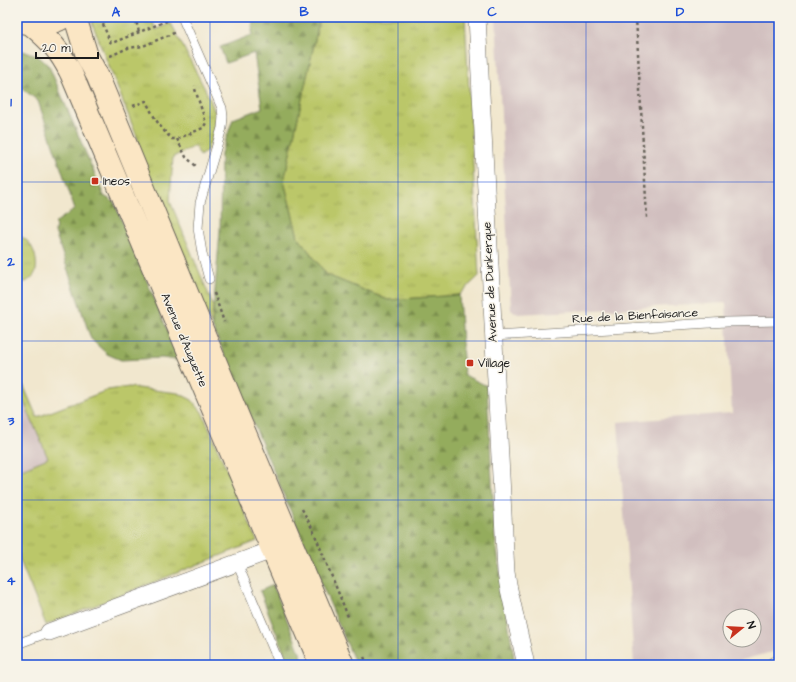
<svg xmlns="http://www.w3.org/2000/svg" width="796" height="682" viewBox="0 0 796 682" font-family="'Architects Daughter',sans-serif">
	<defs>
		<pattern id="grass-tufts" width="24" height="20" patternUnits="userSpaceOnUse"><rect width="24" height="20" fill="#bbc769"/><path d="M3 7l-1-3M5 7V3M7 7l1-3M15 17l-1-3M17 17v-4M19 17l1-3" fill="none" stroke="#a0aa5a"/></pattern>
		<pattern id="forest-firs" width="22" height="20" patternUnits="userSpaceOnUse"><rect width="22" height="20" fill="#94ac5d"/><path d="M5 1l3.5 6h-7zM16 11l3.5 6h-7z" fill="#788b4c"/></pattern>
	</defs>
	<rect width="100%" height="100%" fill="#f7f3e8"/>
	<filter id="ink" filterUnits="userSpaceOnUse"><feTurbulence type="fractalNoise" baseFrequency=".025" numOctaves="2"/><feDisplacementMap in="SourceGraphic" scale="8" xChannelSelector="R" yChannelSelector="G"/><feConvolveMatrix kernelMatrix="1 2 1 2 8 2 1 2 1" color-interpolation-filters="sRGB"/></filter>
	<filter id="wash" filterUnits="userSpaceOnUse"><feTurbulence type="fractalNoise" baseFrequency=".012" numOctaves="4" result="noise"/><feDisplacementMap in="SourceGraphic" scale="16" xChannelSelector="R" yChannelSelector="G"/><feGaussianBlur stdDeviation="0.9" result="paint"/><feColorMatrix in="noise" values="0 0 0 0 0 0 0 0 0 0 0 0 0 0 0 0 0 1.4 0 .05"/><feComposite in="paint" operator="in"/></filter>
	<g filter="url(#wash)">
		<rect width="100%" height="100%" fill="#f1e7ce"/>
		<path fill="#d1bfbf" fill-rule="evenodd" d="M 496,17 L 779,17 L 779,650 L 724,665 L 634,665 L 618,422 L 732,413 L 726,303 L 518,314 L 511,310 ZM 730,616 L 754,616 L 754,640 L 730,640 Z
			M 17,386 L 49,458 L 17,471 Z"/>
		<path fill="url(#grass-tufts)" stroke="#6c7242" d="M 95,17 L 151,17 L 156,30 L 171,23 L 210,99 L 216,116 L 214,134 L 207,150 L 200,156 L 195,146 L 173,157 L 170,201 L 213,305 L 212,326 L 135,144 L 139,142 L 92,23 Z
			M 320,17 L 465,17 L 479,276 L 459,295 L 388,300 L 327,275 L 298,237 L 284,181 Z
			M 19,236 C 32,240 38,257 36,270 C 35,276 30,279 26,282 L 17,281 L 17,237 Z
			M 17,371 L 37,417 L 108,390 L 129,387 L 178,393 L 192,400 L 202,412 L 257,541 L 46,625 L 17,553 L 17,471 L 48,458 L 17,386 Z"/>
		<path fill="url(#forest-firs)" stroke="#58643c" d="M 253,17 L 320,17 L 284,181 L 298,237 L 327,275 L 388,300 L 459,295 L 464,375 L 487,386 L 495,537 L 515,665 L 356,665 L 212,326 L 220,231 L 221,153 L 233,119 L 262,108 L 254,53 L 226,63 L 220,47 L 252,35 Z
			M 17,49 L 38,56 L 49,66 L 104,196 L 114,202 L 179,358 L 176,360 L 162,358 L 121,360 L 107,354 L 91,339 L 55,232 L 56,222 L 75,209 L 38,101 L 23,89 L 17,86 Z
			M 273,585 L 305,665 L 289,665 L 260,591 Z"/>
	</g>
	<g filter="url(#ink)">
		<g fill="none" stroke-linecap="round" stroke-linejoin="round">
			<g stroke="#67635a" stroke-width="10">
				<path id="service" d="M 182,17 L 222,108 L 223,117 L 222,128 L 200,203 L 198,228 L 202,253 L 209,279
					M 493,336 L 727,322 L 779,321
					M 237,563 L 280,665
					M 17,644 L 49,632"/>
			</g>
			<g stroke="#67635a" stroke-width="18">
				<path id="minor" d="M 477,17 L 506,572 L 508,585 L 526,665
					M 49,632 L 272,550
					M 775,665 L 779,664"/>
			</g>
			<g stroke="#67635a" stroke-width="24">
				<path id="secondary" d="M 75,17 L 87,56 L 98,77 L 239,419 L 343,665
					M 17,21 C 34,25 49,26 64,17
					M 32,25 C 51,41 60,51 71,73 L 321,665"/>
			</g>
			<path stroke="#67635a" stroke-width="2.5" stroke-dasharray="3 3" stroke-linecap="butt" d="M 135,17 L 139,32
				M 636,17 L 647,218
				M 103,24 L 110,42 L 112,43 L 169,20
				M 110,56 L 128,48 L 143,46 L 174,33
				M 133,106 L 146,101 C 153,116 160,128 172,139 L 177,139 L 203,128 L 206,123 L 194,86
				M 177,139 L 186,157 L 196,166
				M 214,293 L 224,322
				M 302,509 L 313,530 L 349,619
				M 364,657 L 368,665"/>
			<use href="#service" stroke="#fff" stroke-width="9"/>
			<use href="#minor" stroke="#fff" stroke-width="17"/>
			<use href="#secondary" stroke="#fbe6c4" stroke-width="22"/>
		</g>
	</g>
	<path fill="none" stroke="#1d4ed8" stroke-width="1" stroke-opacity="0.55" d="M 210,17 L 210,665M 398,17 L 398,665M 586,17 L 586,665M 17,182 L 779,182M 17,341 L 779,341M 17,500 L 779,500"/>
	<g fill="#c8321e" stroke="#f7f3e8" stroke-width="1.5">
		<rect x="91" y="177" width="8" height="8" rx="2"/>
		<rect x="466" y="359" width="8" height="8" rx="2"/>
	</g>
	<g text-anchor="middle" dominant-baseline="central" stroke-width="3" stroke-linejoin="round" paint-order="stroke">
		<g font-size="12" fill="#1c1c1c" stroke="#f7f3e8" text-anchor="start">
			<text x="103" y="181">Ineos</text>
			<text x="478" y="363">Village</text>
		</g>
		<g font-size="12" fill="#1c1c1c" stroke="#f7f3e8">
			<text transform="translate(490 282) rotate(-93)">Avenue de Dunkerque</text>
			<text transform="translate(635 316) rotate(-3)">Rue de la Bienfaisance</text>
			<text transform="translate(184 340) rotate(67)">Avenue d'Auguette</text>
		</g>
	</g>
	<rect width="796" height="682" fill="none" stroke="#f7f3e8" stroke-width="44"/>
	<g transform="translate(742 628) rotate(72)"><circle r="19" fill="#f7f3e8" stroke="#9f9d96"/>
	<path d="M0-3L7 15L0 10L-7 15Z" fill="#c8321e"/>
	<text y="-6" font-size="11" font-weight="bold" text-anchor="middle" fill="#1c1c1c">N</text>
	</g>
	<path d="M36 52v6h62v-6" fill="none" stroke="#1c1c1c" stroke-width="2"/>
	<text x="42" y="52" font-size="12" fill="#1c1c1c" stroke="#f7f3e8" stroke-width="3" paint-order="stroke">20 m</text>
	<rect x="22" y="22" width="752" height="638" fill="none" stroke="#1d4ed8" stroke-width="1.5"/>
	<g font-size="13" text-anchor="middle" font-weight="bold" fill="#1d4ed8">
		<text x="116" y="16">A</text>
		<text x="304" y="16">B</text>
		<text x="492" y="16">C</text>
		<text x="680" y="16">D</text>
		<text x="11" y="106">1</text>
		<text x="11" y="266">2</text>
		<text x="11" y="425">3</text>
		<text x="11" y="585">4</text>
	</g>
</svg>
